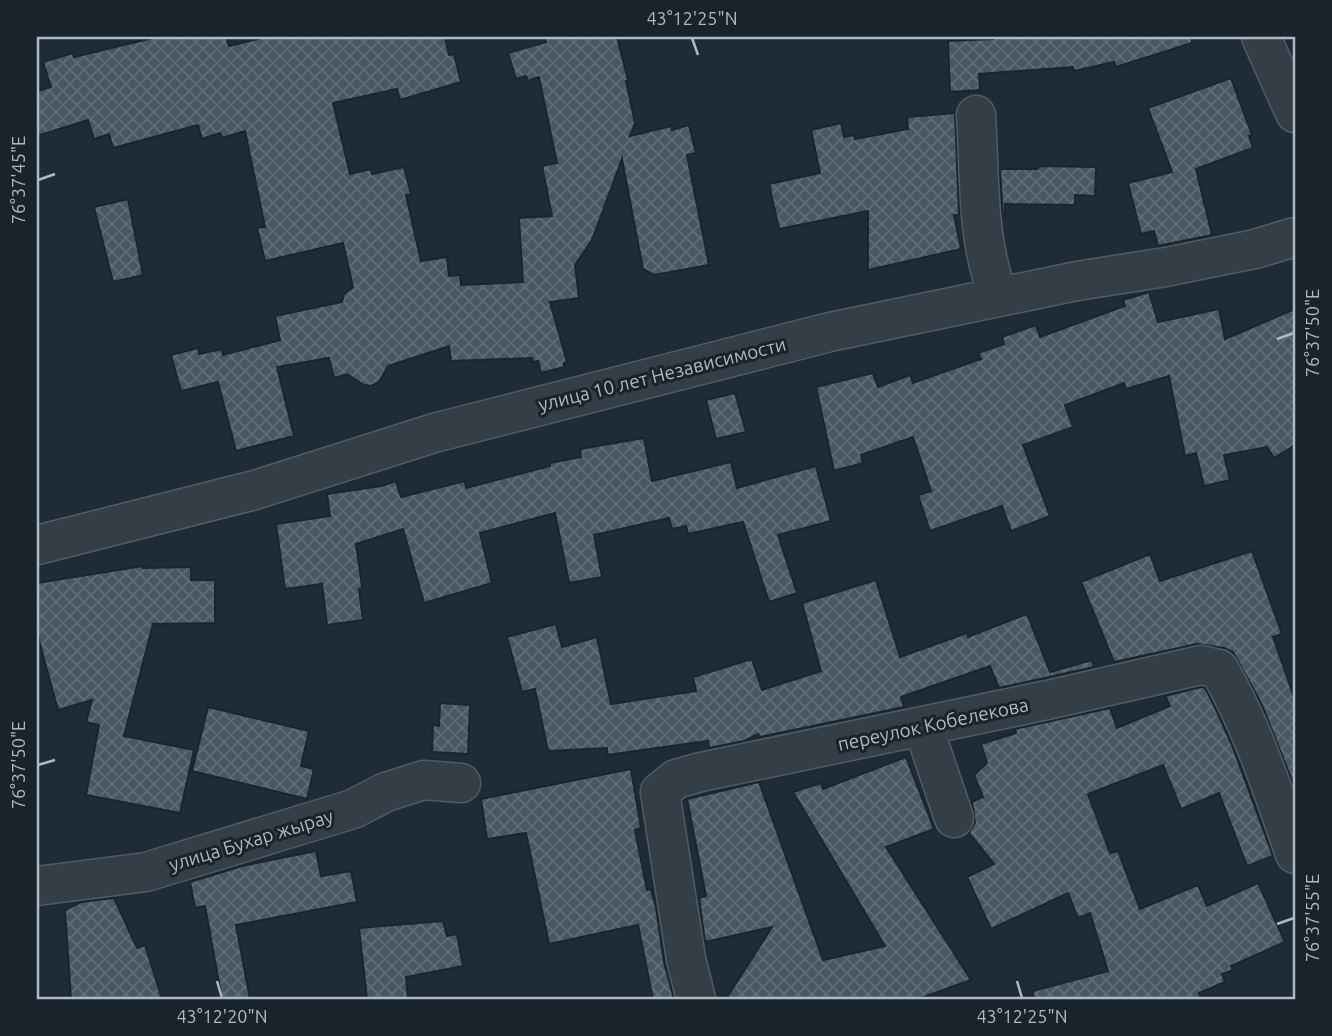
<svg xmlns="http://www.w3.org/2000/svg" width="1332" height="1036" viewBox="0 0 1332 1036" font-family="Ubuntu,sans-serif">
	<defs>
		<pattern id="building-cross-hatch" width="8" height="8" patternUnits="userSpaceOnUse" patternTransform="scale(1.75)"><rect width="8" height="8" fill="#475763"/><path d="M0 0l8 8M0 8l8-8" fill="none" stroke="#5f6d78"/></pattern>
	</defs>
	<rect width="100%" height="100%" fill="#1f2c37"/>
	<path fill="url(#building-cross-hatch)" stroke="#1a252e" stroke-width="2" d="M 157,37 L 226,37 L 229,46 L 266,37 L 445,37 L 449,55 L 454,54 L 461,82 L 400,100 L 397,89 L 333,103 L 350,174 L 371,169 L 372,174 L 404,167 L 411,194 L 406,195 L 421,261 L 447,257 L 449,276 L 460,275 L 461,285 L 523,282 L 519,218 L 552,216 L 542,166 L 557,163 L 539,77 L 528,81 L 526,76 L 516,79 L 508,53 L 546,42 L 545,37 L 617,37 L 628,80 L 626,81 L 635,123 L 630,136 L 671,126 L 672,130 L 689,125 L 696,153 L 687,155 L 709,265 L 654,275 L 643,269 L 622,159 L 592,240 L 575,265 L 579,298 L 550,302 L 567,362 L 564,363 L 564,367 L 541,373 L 538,361 L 533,362 L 532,358 L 451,361 L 449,346 L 388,366 L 379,382 L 371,386 L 364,385 L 347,374 L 334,378 L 329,358 L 277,367 L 294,436 L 236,451 L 218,382 L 181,391 L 171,355 L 198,348 L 199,354 L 222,349 L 223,355 L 280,340 L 275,316 L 342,302 L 344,294 L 353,287 L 343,243 L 265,261 L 257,228 L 265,227 L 245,131 L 222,138 L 220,133 L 202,139 L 198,125 L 113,148 L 109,134 L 94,139 L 88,120 L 37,136 L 37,91 L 51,87 L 43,62 L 73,53 L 74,57 Z
		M 992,37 L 1192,37 L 1192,43 L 1116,67 L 1114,62 L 1074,71 L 1073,67 L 979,74 L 980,90 L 950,92 L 948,41 L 993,39 Z
		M 1231,78 L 1252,135 L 1249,136 L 1253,148 L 1196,169 L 1212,235 L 1158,246 L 1154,231 L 1141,234 L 1128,183 L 1172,172 L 1148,108 Z
		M 955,113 L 959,215 L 954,215 L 961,249 L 868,270 L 868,211 L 779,229 L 769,184 L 820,173 L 811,130 L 841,123 L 844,137 L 854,135 L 855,139 L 908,129 L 907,117 Z
		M 1041,166 L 1096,167 L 1095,196 L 1075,195 L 1075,205 L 1005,204 L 1005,216 L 1003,216 L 1000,169 L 1037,169 Z
		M 128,199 L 143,275 L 113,282 L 94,207 Z
		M 1149,292 L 1158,322 L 1219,309 L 1225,339 L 1295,309 L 1295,445 L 1274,458 L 1267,447 L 1224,455 L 1230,480 L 1204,486 L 1196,453 L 1185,456 L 1169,376 L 1126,389 L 1124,383 L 1065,405 L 1073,427 L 1023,445 L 1050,516 L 1011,531 L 1002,506 L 930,531 L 918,495 L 931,491 L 913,437 L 861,455 L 863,463 L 834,471 L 816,387 L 873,373 L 878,387 L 910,375 L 913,383 L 981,359 L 978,353 L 1004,344 L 1002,337 L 1036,325 L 1040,337 L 1125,306 L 1123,300 Z
		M 735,393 L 746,432 L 716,439 L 706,400 Z
		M 644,438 L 652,481 L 731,462 L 737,488 L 816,466 L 831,521 L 778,535 L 797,593 L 769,602 L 743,522 L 688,534 L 686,526 L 672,529 L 669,518 L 594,535 L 602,577 L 569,583 L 555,513 L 480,533 L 492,583 L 424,603 L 403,529 L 356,544 L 361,578 L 362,589 L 359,589 L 363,620 L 327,625 L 322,584 L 285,589 L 276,524 L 330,516 L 327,494 L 381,486 L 396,481 L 401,497 L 465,481 L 466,488 L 550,466 L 550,463 L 581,457 L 580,449 Z
		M 1252,551 L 1282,634 L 1273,637 L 1295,700 L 1295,788 L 1262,705 L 1233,652 L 1224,648 L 1197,644 L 1114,662 L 1081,582 L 1150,554 L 1160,581 Z
		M 143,566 L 143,568 L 191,567 L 191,580 L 215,580 L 215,623 L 153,624 L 124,736 L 194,750 L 180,813 L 86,795 L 99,725 L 86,722 L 92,700 L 58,710 L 37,633 L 37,583 Z
		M 876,580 L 900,657 L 967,633 L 968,637 L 1027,614 L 1050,672 L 1092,660 L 1094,667 L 999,688 L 990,666 L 901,697 L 904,707 L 760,737 L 758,734 L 744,741 L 709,748 L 708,741 L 607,755 L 607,748 L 548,751 L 535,689 L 522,692 L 507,637 L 556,624 L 562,647 L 597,637 L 611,704 L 696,691 L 693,677 L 752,659 L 762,690 L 821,671 L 802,603 Z
		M 1201,687 L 1205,688 L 1212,701 L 1232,745 L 1273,856 L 1247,866 L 1219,793 L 1181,809 L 1163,765 L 1088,794 L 1110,853 L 1118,851 L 1140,909 L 1198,885 L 1207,906 L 1258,883 L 1285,942 L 1231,966 L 1233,970 L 1222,974 L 1225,982 L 1199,993 L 1201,999 L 1034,999 L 1033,991 L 1108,971 L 1090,913 L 1078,918 L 1068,893 L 991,929 L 967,877 L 994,864 L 969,833 L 975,822 L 972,802 L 983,797 L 974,775 L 987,763 L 981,744 L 1016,733 L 1015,729 L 1110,708 L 1117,728 L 1170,706 L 1165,696 Z
		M 440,703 L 470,705 L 468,754 L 432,752 L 433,725 L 439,726 Z
		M 208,707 L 309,731 L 301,766 L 314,769 L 307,799 L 192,771 Z
		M 906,757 L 934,829 L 886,847 L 971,980 L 918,999 L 726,999 L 772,927 L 705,942 L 699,898 L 706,896 L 687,799 L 759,782 L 823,960 L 885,946 L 793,792 L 821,783 L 823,789 Z
		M 631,769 L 641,828 L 635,830 L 647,890 L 651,889 L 656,908 L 664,962 L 674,999 L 653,999 L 638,925 L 549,944 L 526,833 L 487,839 L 481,799 Z
		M 316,851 L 321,876 L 351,871 L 357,902 L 236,925 L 250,999 L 222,999 L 205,906 L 195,908 L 190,882 L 242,866 Z
		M 114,898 L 137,948 L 145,945 L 162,999 L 71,999 L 65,910 L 81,902 Z
		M 443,921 L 447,936 L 457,934 L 463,966 L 406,977 L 408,999 L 367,999 L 359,928 Z"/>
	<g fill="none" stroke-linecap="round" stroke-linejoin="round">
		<g stroke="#505c65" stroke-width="41">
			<path id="minor" d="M 1261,37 L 1295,113
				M 976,115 C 980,174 976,241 999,297
				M 37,545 L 255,490 L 434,433 L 830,332 L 1077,281 L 1166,267 L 1255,249 L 1295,237
				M 923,726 L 954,818
				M 37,886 L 146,872 L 353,809 L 386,792 L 424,780 L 461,783
				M 696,999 L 686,959 L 660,792 L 676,779 L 701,772 L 1052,699 L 1201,665 L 1219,669 C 1253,728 1273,791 1295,854"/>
		</g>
		<use href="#minor" stroke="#333e47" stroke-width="38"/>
	</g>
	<path fill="none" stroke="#adb9c4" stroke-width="2.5" d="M 692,38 L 698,55M 38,180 L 55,174M 1277,339 L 1294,333M 38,765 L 55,760M 1277,924 L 1294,918M 217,981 L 222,998M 1017,981 L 1022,998"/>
	<g text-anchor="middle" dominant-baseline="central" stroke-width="6" stroke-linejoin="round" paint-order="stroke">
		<g font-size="19" fill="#adb9c4" stroke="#18232c">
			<text transform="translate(662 374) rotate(-14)">улица 10 лет Независимости</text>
			<text transform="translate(933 724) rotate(-12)">переулок Кобелекова</text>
			<text transform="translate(251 840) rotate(-17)">улица Бухар жырау</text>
		</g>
	</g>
	<rect width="1332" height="1036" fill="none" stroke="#18232c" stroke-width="77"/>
	<rect x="38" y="38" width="1256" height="960" fill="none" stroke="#adb9c4" stroke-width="2.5"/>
	<g font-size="18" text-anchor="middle" fill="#adb9c4">
		<text x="692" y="25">43°12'25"N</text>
		<text transform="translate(19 180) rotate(-90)" y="6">76°37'45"E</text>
		<text transform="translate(1313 333) rotate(-90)" y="6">76°37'50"E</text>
		<text transform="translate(19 765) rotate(-90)" y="6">76°37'50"E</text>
		<text transform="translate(1313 918) rotate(-90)" y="6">76°37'55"E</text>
		<text x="222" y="1023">43°12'20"N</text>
		<text x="1022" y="1023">43°12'25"N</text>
	</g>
</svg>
